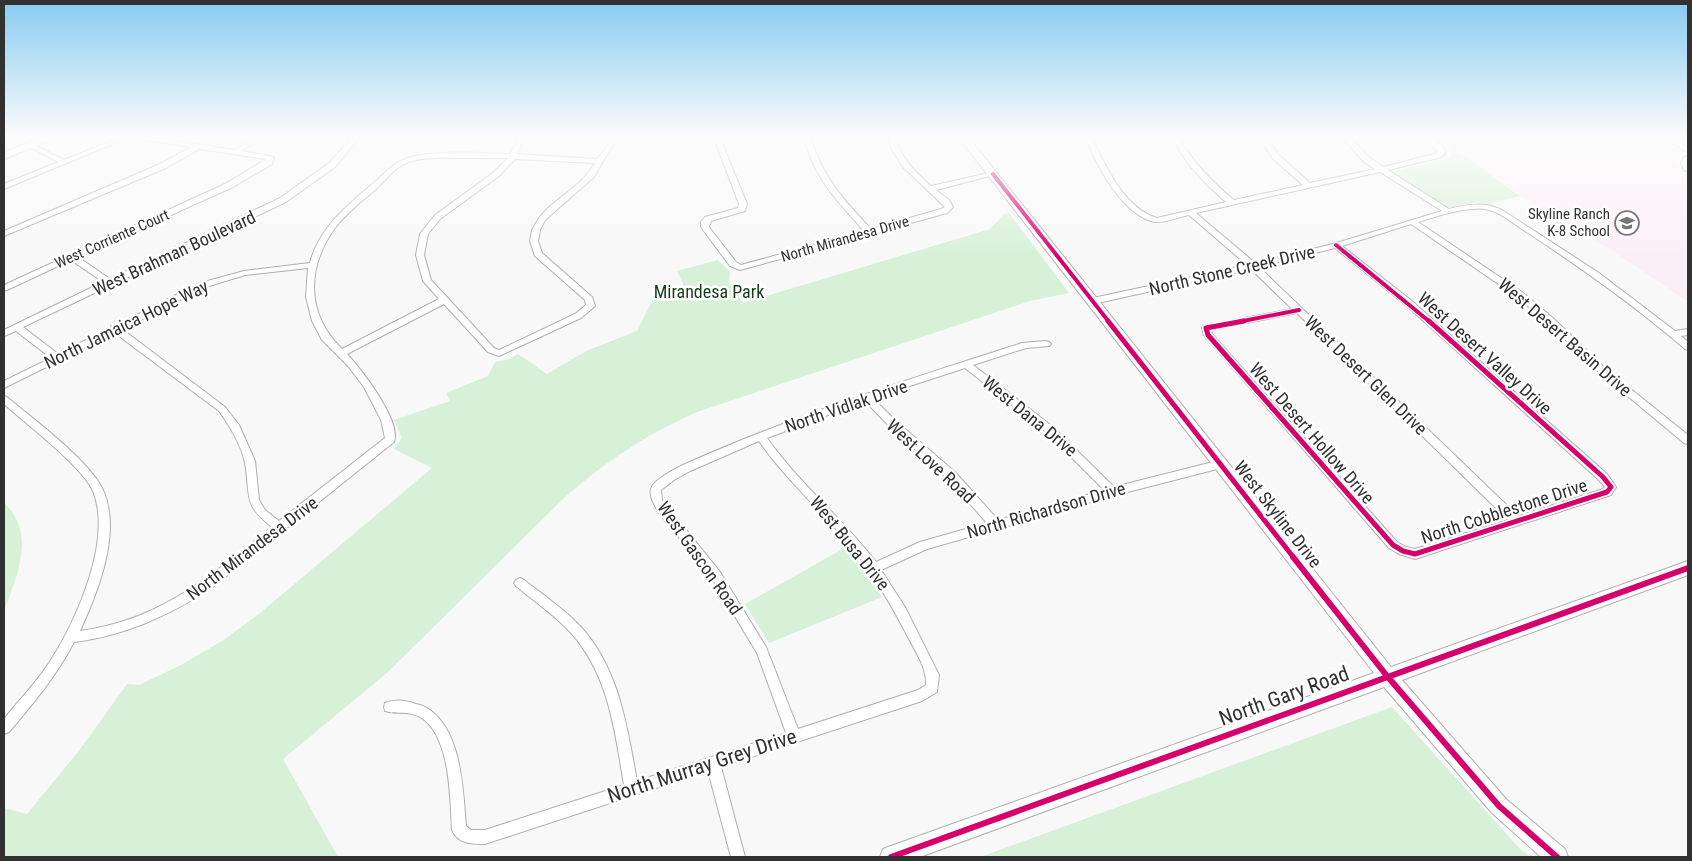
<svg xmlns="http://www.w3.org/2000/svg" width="1692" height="861" viewBox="0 0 1692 861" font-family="'Roboto Condensed',sans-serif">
	<rect width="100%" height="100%" fill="#f8f8f9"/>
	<path fill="#fbeff7" d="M 1469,138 L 1656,138 L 1679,153 L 1675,159 L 1676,164 L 1688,174 L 1688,302 L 1613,251 L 1520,196 L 1447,145 L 1447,142 Z"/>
	<path fill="#d6f1d7" d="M 1455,150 L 1520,196 L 1488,204 L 1477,202 L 1454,207 L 1447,207 L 1391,172 L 1446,159 L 1451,156 L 1450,151 Z
		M 1009,213 L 1069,293 L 1030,301 L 700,411 C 649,432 607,461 565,497 L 388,672 L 283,759 L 338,857 L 4,857 L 4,808 L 27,814 L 78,752 L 127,684 L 139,685 L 181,665 L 222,641 L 260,613 L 432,468 L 394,449 L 402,438 L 394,420 L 450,401 L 446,393 L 488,376 L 495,362 L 509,359 L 518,354 L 547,374 L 586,351 L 637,331 L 653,299 L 688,295 L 677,271 L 718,260 L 730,272 L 729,283 L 743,303 L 990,229 L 1004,214 Z
		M 4,503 C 37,533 17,576 4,611 Z
		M 848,546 L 882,597 L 769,643 L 745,604 Z
		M 1392,707 L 1521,850 L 1531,857 L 980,857 Z"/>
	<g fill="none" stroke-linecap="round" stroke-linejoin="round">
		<g stroke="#afafaf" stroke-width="2">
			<path id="street" d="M 119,138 L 127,138 L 4,189 L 4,184 L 58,162 L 29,146 L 29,144 L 33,144 L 64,160 Z
				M 142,138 L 156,138 L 235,150 L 253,138 L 260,138 L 242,151 L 270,156 L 274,158 L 272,164 L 233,187 L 78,257 L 110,279 L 280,198 L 329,163 L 352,138 L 359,138 L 335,167 L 286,202 L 23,327 L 58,354 L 110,328 L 111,326 L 115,326 L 200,283 L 244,271 L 310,263 C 319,227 350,203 376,181 C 387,171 396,161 411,157 C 441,150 479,153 510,154 L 518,138 L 524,138 L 517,154 L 597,159 L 613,139 L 618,140 L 610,149 L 594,177 L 545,220 L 540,230 L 538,241 L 542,253 L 592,297 L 595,306 L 581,318 L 499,356 L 488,352 L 444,304 L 347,354 C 361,369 402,421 394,442 L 209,590 C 167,616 124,636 74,642 C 57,675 33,704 9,732 L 4,734 L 4,719 C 19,700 36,683 49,663 C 76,622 113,540 93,491 C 82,466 26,424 4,404 L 4,396 L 7,397 C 34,420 89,460 103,490 C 122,532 98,592 80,631 C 161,620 210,576 272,527 C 242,504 251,496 245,463 C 242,446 229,425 219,411 L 115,333 L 4,388 L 4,381 L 51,358 L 16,331 L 4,336 L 4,330 L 103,282 L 71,260 L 7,290 L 4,290 L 4,285 L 227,183 L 266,159 L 199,149 L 166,168 L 4,236 L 4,231 L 160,164 L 191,147 L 145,140 ZM 463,158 L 508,158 L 493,173 L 435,215 L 420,234 L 416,255 L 423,281 L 439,299 L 342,349 C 306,314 306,268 335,228 C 346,214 360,202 374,191 C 383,183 392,171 402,165 C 419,156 444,158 463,158 ZM 515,159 L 595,163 L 588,173 L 580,182 L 548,208 L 539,218 L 532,230 L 530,241 L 535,256 L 585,300 L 586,305 L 575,314 L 499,350 L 494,348 L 431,280 L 424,255 L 428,234 L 440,219 L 499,176 ZM 308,268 L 306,297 L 312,321 L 322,340 L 348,366 L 364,387 L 381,420 L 385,438 L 279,521 L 265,510 L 259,500 L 255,461 L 239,425 L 225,407 L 122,329 L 206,287 L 245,275 Z
				M 714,138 L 720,138 L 747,204 L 745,211 L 711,221 L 709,227 L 736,262 L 741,265 L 864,231 C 839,203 812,176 805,138 L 811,138 C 822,177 844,200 871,229 L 941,209 L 945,207 L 903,167 L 891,148 L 889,138 L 895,138 C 902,159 915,172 931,186 L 993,172 L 997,174 L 936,190 L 949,200 L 953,207 L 947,213 L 740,270 L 730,266 L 701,227 L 701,222 L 705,217 L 738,208 L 739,204 Z
				M 1086,138 L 1092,138 C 1106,167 1124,208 1157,218 L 1226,202 C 1205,184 1184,163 1173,138 L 1179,138 C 1193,163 1212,182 1234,200 L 1303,185 L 1274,160 L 1259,138 L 1265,138 L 1280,156 L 1310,183 L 1375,169 L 1364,162 L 1343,138 L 1350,138 L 1370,158 L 1383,167 L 1438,153 L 1427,138 L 1434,138 L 1446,151 L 1444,155 L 1438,158 L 1388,170 L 1449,209 C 1468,204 1485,202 1502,210 L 1599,273 L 1675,331 L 1688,329 L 1688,335 L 1681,336 L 1688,342 L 1688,350 L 1685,349 C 1635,306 1583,269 1528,233 C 1515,225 1500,211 1485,209 C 1463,207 1438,216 1418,222 L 1522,292 L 1554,319 L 1606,369 L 1688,435 L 1688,444 L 1684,443 L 1600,373 L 1548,323 L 1516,296 L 1411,224 L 1342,246 L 1413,302 L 1607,474 L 1616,487 L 1611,495 L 1415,559 L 1399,554 L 1389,548 L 1204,335 L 1202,328 L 1203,326 L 1292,309 L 1251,269 L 1093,304 L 1090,303 L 1089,301 L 1093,298 L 1247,265 L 1189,215 C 1179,217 1165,223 1155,222 C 1123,216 1096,165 1086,138 ZM 1380,172 L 1442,211 L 1333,244 L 1255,263 L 1196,213 ZM 1335,248 L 1407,306 L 1599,480 L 1605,487 L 1603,489 L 1518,516 L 1259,267 ZM 1297,313 L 1508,520 L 1415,549 L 1406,547 L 1397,542 L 1212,334 L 1211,330 Z
				M 1665,138 L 1672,138 L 1688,148 L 1688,153 Z
				M 1046,341 L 1049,342 L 1051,344 L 1049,346 L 1026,348 L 973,365 L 1053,427 L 1114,487 L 1221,460 L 1225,461 L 1226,464 L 1225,467 L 1112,496 L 927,549 L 881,570 L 905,607 L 939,675 L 937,692 L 922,701 L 721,767 L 745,857 L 731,857 L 708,771 L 485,844 C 472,844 458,844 452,830 C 450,799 451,735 420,717 C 408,710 397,715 385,711 L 384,707 L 385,703 C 395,699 406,700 416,704 C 421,705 426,707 430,710 C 462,733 463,791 466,826 L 471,830 L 485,830 L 624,785 C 615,732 609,676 572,634 C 556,616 535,602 516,586 L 514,583 L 516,580 L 520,578 L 524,580 C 543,595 563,608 580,626 C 619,668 627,726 637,781 L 786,733 L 757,653 L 712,578 L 658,512 C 655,505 649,497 651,489 C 653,480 675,469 683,465 C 792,416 907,380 1022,343 ZM 965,368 L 1046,432 L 1104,490 L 998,520 L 956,473 L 896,421 L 873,398 ZM 865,401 L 889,426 L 948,479 L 987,523 L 920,542 L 876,562 C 842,518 799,483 767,438 ZM 759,441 C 784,477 816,506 845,539 C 871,569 891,604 909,639 C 917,654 927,669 926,685 L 918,690 L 798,729 L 766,647 L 720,572 L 662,500 L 661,490 L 674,480 L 690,471 Z"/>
		</g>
		<g stroke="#afafaf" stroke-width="2">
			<path id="secondary" d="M 42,138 L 56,138 L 4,159 L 4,152 Z
				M 959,138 L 969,138 L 1391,667 L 1688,561 L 1688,575 L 1402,680 L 1506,799 L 1565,849 L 1568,857 L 1541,857 L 1492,813 L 1384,687 L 920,857 L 880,857 L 883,849 L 891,846 L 1374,673 Z
				M 1688,156 L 1688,171 L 1684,170 L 1681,163 L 1684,157 Z"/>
		</g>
		<use href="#street" fill="#fefefe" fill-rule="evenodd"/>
		<use href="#secondary" fill="#fefefe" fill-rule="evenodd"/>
		<g stroke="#fff" stroke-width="6">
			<path id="cycleway-far2" d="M 993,174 L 1109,322
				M 1336,245 L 1430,322
				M 1238,322 L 1299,310"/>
		</g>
		<g stroke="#fff" stroke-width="8">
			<path id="cycleway-far1" d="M 1108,321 L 1294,558
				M 1244,321 L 1206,328 L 1208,335 L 1393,545 L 1403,551 L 1415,554 L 1607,492 L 1611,487 L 1603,477 L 1429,321"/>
		</g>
		<g stroke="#fff" stroke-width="9">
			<path id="cycleway" d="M 1293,557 L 1387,676 L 1499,806 L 1557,857
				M 891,857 L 1688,568"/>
		</g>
		<use href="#cycleway-far2" stroke="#d6006c" stroke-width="4"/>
		<use href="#cycleway-far1" stroke="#d6006c" stroke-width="5"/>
		<use href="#cycleway" stroke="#d6006c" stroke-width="6"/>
	</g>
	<linearGradient id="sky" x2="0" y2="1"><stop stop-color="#87caf0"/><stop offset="0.53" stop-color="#fcfcfc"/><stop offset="1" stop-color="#fcfcfc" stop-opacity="0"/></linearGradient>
	<rect width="1692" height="258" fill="url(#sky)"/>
	<defs>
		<g id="school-ring" transform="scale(1.25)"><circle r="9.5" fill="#fff" stroke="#777778" stroke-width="1.5"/><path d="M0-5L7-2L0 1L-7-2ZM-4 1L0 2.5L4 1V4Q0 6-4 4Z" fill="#777778"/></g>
	</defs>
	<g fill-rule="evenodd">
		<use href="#school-ring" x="1627" y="223"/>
	</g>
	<g text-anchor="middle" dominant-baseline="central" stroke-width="5" stroke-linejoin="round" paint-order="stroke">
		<g font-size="15" fill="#313132" stroke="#fff" text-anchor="end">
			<text x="1610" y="214">Skyline Ranch<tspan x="1610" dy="17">K-8 School</tspan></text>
		</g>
		<g font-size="15" fill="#313132" stroke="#fff">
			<text transform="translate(112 239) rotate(-24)">West Corriente Court</text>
			<text transform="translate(845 239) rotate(-16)">North Mirandesa Drive</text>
		</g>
		<g font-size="18" fill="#313132" stroke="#fff">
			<text transform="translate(174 253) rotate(-25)">West Brahman Boulevard</text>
			<text transform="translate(1232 270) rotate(-13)">North Stone Creek Drive</text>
			<text transform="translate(126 324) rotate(-26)">North Jamaica Hope Way</text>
			<text transform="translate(1565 337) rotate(41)">West Desert Basin Drive</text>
			<text transform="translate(1485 353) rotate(42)">West Desert Valley Drive</text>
			<text transform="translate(1366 375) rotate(44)">West Desert Glen Drive</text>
			<text transform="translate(846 406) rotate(-19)">North Vidlak Drive</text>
			<text transform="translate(1030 416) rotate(39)">West Dana Drive</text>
			<text transform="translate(1312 433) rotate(49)">West Desert Hollow Drive</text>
			<text transform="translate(931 461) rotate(43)">West Love Road</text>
			<text transform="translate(1046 510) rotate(-16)">North Richardson Drive</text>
			<text transform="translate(1504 511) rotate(-18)">North Cobblestone Drive</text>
			<text transform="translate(1278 514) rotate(52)">West Skyline Drive</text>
			<text transform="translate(850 543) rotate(51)">West Busa Drive</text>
			<text transform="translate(252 548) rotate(-37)">North Mirandesa Drive</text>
			<text transform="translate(700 558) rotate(55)">West Gascon Road</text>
		</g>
		<g font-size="18" fill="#113e14" stroke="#fff">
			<text x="709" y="291">Mirandesa Park</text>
		</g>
		<g font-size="21" fill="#313132" stroke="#fff">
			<text transform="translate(1284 696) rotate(-20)">North Gary Road</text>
			<text transform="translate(702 766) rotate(-18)">North Murray Grey Drive</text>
		</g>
	</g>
	<rect width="1692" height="861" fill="none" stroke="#313132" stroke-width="10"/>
</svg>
